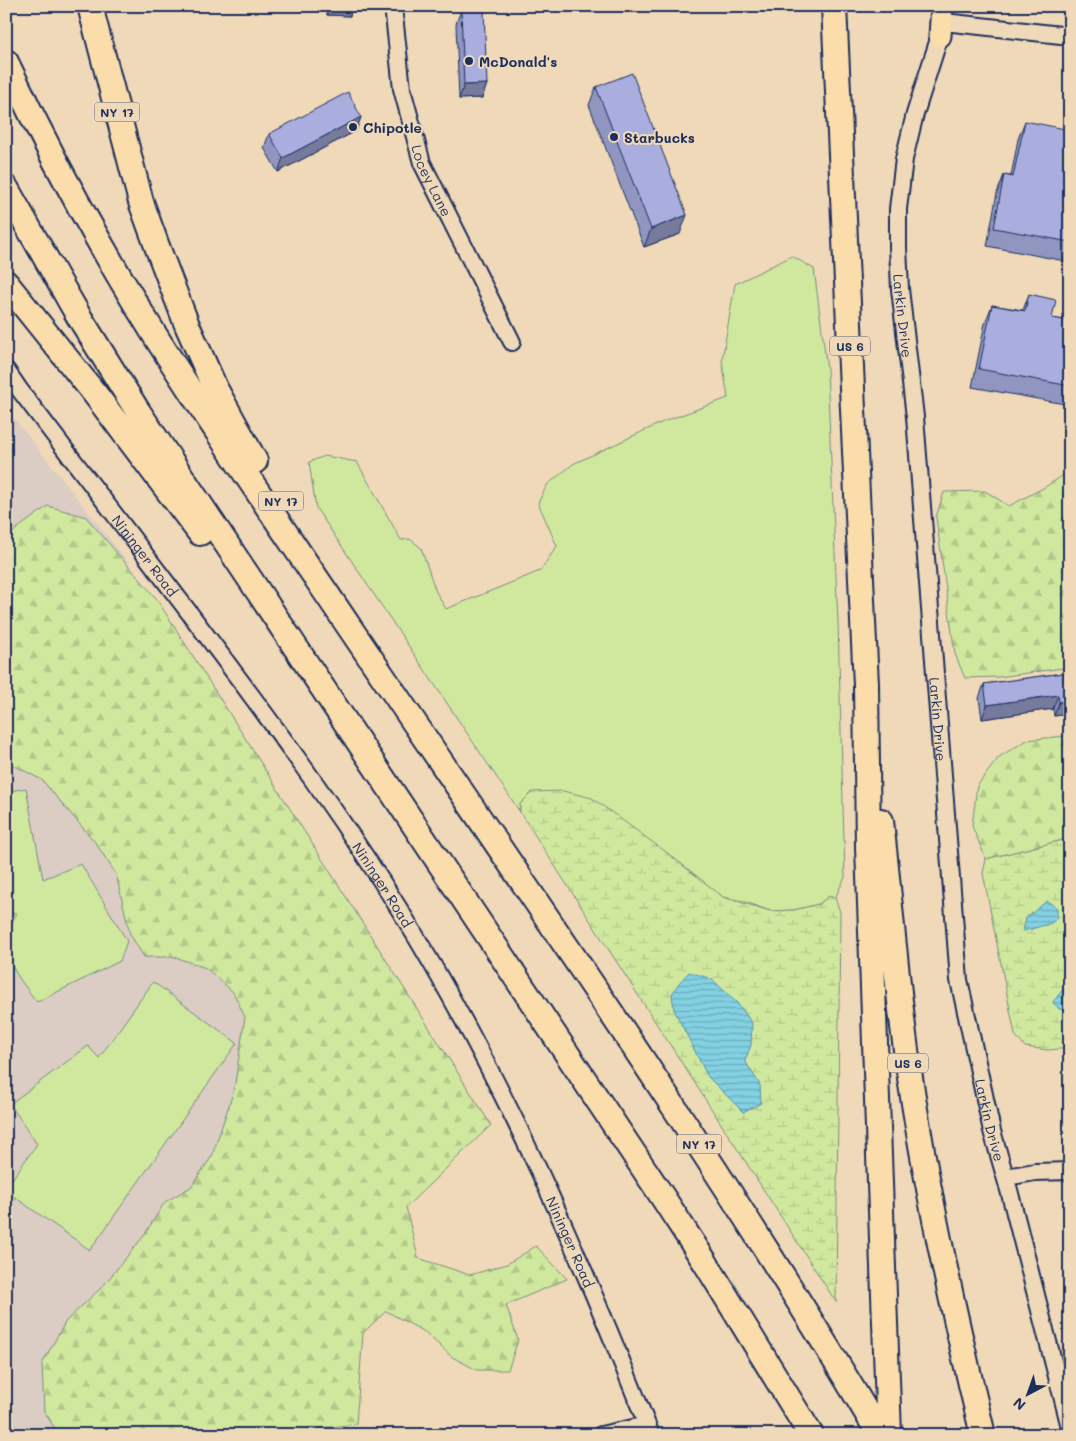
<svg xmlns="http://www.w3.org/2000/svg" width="1076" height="1441" viewBox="0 0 1076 1441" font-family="Mali,sans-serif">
	<defs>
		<pattern id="forest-firs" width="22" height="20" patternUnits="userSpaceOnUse" patternTransform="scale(1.25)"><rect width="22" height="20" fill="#d0e89e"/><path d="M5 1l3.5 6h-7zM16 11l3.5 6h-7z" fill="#b2c78a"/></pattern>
		<pattern id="wetland-marsh" width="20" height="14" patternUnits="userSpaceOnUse" patternTransform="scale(1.25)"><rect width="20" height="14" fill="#d0e89e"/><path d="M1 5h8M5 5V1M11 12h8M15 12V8" fill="none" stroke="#b2c78a"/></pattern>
		<pattern id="water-rules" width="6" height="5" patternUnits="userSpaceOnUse" patternTransform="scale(1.25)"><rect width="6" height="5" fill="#83d1e2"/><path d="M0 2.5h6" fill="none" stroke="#6aaaba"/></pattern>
	</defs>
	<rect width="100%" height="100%" fill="#f0d9b8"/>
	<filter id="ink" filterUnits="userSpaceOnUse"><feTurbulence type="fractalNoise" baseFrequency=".02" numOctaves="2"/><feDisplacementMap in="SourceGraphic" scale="10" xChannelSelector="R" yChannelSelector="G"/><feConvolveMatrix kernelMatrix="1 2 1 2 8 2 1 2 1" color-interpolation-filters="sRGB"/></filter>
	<g filter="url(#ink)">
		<path fill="#dbccc4" d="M 6,408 L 156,598 L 491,1125 L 358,1247 L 356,1424 L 268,1435 L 6,1435 Z"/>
		<path fill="#d0e89e" stroke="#768c7e" d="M 792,256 L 814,269 L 827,369 L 838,622 L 845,877 L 835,898 L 829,896 L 819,904 L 794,910 L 770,911 L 743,901 L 723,897 L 666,852 L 520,804 L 520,812 L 316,508 L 309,462 L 325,456 L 357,462 L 401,540 L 410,539 L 421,548 L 436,592 L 446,609 L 540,571 L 557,546 L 538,503 L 547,485 L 573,464 L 665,421 L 728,398 L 722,360 L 735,284 Z
			M 26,788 L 43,879 L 81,864 L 127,941 L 120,961 L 37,1002 C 24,985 4,962 6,939 C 7,930 13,921 17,913 L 6,914 L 6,792 Z
			M 153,982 L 237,1043 L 90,1250 L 6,1191 L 6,1188 L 37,1144 L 10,1104 L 88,1046 L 99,1058 Z"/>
		<path fill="url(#forest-firs)" stroke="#768c7e" d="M 1070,471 L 1070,667 L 999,677 L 965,678 L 955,654 L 936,517 L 944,492 L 985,491 L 1009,506 L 1045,487 Z
			M 48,506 L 86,517 L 156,598 L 491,1125 L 406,1207 L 418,1258 L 470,1275 L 507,1264 L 536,1246 L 567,1279 L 506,1305 L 518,1340 L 508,1370 L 477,1370 L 452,1357 L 425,1332 L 386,1311 L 363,1333 L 356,1424 L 262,1435 L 59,1435 L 44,1411 L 42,1364 L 66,1321 L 103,1286 L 143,1237 L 165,1202 L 191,1187 L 212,1156 L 234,1090 L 245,1017 L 233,992 L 206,968 L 175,957 L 144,957 L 130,934 L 116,874 L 95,842 L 42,780 L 6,761 L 6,548 L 14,531 Z
			M 1064,736 L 1070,736 L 1070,836 L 1063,840 L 986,859 L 972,826 L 977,786 L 999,757 L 1027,740 Z"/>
		<path fill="url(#wetland-marsh)" stroke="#768c7e" d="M 563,791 L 592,798 L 666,852 L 723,897 L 770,911 L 794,910 L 819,904 L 829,896 L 835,898 L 840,912 L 836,1302 L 520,812 L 520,804 L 532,792 Z
			M 1063,840 L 1070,840 L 1070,1048 L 1048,1050 L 1025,1047 L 1015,1035 L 983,873 L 986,859 Z"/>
		<path fill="url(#water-rules)" stroke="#5990ad" d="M 1047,901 L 1057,908 L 1057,917 C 1055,919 1054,922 1051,923 C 1049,924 1025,931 1023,931 L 1026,918 Z
			M 689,972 L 712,979 L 738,1004 L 752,1023 L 751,1045 L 745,1061 L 760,1085 L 761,1103 L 743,1112 L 708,1077 L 674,1010 L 672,994 L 679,983 Z
			M 1064,988 L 1070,989 L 1070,1011 L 1059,1009 L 1053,1002 Z"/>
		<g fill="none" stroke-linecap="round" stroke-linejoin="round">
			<g stroke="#1b2f5e" stroke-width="20">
				<g id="minor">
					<path id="s1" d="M 393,6 L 402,89 L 422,163 L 512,342"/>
					<path d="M 944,22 L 1070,36"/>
					<path id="s2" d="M 943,26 L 915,114 L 904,159 L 898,209 L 898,247 L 900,289 L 915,417 L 959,980 L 992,1131 L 1009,1190 L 1070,1427"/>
					<path id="s3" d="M 6,370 L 19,389 C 76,464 133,539 191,615 C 264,712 337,809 401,912 C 503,1077 580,1255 651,1435"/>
					<path d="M 1006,1177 L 1035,1172 L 1070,1171"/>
					<path d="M 601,1435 L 647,1425"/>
				</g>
			</g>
			<g stroke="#1b2f5e" stroke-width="25">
				<path id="major" d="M 940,36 L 942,6"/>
			</g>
			<g stroke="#1b2f5e" stroke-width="28">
				<path id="highway" d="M 90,6 L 141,202 L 158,249 L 187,325 L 215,388 L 255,461
					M 834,6 L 866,685 L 868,847 L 889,1435
					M 6,62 C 56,168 113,271 177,370 C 233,457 292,542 350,628 C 530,894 716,1158 880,1435
					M 6,188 L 78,315 L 137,410 L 660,1193 L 705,1262 L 811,1435
					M 6,283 L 95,394 L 200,533
					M 881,821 C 890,900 896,979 907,1057 C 925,1184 953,1310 983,1435"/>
			</g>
			<use href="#minor" stroke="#f0d9b8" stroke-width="16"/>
			<use href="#major" stroke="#faddab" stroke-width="21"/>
			<use href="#highway" stroke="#faddab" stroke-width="24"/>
		</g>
		<path fill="#9196c0" stroke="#1b2f5e" d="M 327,6 L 352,6 L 350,16 L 327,15 Z
			M 461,10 L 487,84 L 482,98 L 459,99 L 456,24 Z
			M 596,87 L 680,234 L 644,247 L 589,105 Z
			M 361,117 L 356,131 L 278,172 L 264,148 L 269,134 Z
			M 1025,121 L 1063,182 L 1070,183 L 1070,249 L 1065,261 L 987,246 L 997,193 L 1004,175 L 1011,176 L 1018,139 Z
			M 1029,294 L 1052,318 L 1070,321 L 1070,405 L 972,387 L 985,323 L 992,305 L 1023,310 Z
			M 1070,672 L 1070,714 L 1054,716 L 1053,709 L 982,719 L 979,698 L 984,684 Z"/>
		<path fill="#767a9c" stroke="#1b2f5e" d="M 328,10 L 351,12 L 350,16 L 327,15 Z
			M 487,84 L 482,98 L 459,99 L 464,85 Z
			M 361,117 L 356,131 L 278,172 L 283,158 Z
			M 687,215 L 680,234 L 644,247 L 651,229 Z
			M 1058,695 L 1053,709 L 982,719 L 987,705 Z
			M 1070,701 L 1070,714 L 1054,716 L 1059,702 Z"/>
		<path fill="#a9aedf" stroke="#1b2f5e" d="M 328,6 L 352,6 L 351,12 L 328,10 Z
			M 461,10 L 484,10 L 487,84 L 464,85 Z
			M 632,73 L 687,215 L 651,229 L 596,87 Z
			M 348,92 L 361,117 L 283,158 L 269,134 Z
			M 1025,121 L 1070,130 L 1070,144 L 1063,182 L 1070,183 L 1070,242 L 994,228 L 1004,175 L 1013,177 Z
			M 1029,294 L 1056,300 L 1052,318 L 1070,321 L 1070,386 L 979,369 L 992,305 L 1025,311 Z
			M 1070,672 L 1070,701 L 1059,702 L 1058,695 L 987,705 L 984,684 Z"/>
	</g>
	<g fill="#1b2f5e" stroke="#f0d9b8" stroke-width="2">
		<circle cx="469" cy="61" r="5"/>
		<circle cx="353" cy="127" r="5"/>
		<circle cx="614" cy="137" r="5"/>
	</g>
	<g text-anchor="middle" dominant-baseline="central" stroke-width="4" stroke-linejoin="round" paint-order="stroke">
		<g fill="#f0d9b8" stroke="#5b6279" stroke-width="1">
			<rect x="94.5" y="102.5" width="45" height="19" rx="4"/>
			<rect x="830" y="336.5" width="40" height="19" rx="4"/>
			<rect x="258.5" y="491.5" width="45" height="19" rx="4"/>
			<rect x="888" y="1053.5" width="40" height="19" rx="4"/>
			<rect x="676.5" y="1134.5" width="45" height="19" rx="4"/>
		</g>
		<g font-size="12" font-weight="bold" fill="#1b2f5e">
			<text x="117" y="112">NY 17</text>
			<text x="850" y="346">US 6</text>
			<text x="281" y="501">NY 17</text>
			<text x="908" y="1063">US 6</text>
			<text x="699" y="1144">NY 17</text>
		</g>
		<g font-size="14" font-weight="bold" fill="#1b2f5e" stroke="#f0d9b8" text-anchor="start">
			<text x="479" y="61">McDonald's</text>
			<text x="363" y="127">Chipotle</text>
			<text x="624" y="137">Starbucks</text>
		</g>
		<g font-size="14" fill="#1b2f5e" stroke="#f0d9b8">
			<text stroke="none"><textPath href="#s1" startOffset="180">Locey Lane</textPath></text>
			<text stroke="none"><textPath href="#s2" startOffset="296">Larkin Drive</textPath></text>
			<text stroke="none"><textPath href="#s3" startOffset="232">Nininger Road</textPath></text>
			<text stroke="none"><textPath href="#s2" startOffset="701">Larkin Drive</textPath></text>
			<text stroke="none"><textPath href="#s3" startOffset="638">Nininger Road</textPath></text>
			<text stroke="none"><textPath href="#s2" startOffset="1106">Larkin Drive</textPath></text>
			<text stroke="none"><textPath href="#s3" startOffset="1042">Nininger Road</textPath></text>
		</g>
	</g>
	<rect width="1076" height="1441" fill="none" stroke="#f0d9b8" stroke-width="25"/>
	<rect x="12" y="12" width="1051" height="1416" fill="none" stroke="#1b2f5e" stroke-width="2" filter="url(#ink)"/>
	<g transform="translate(1028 1394) rotate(221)" stroke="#f0d9b8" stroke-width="4" paint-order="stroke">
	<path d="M0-4L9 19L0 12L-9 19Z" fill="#1b2f5e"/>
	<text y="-8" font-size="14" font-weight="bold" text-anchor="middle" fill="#1b2f5e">N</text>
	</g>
</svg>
